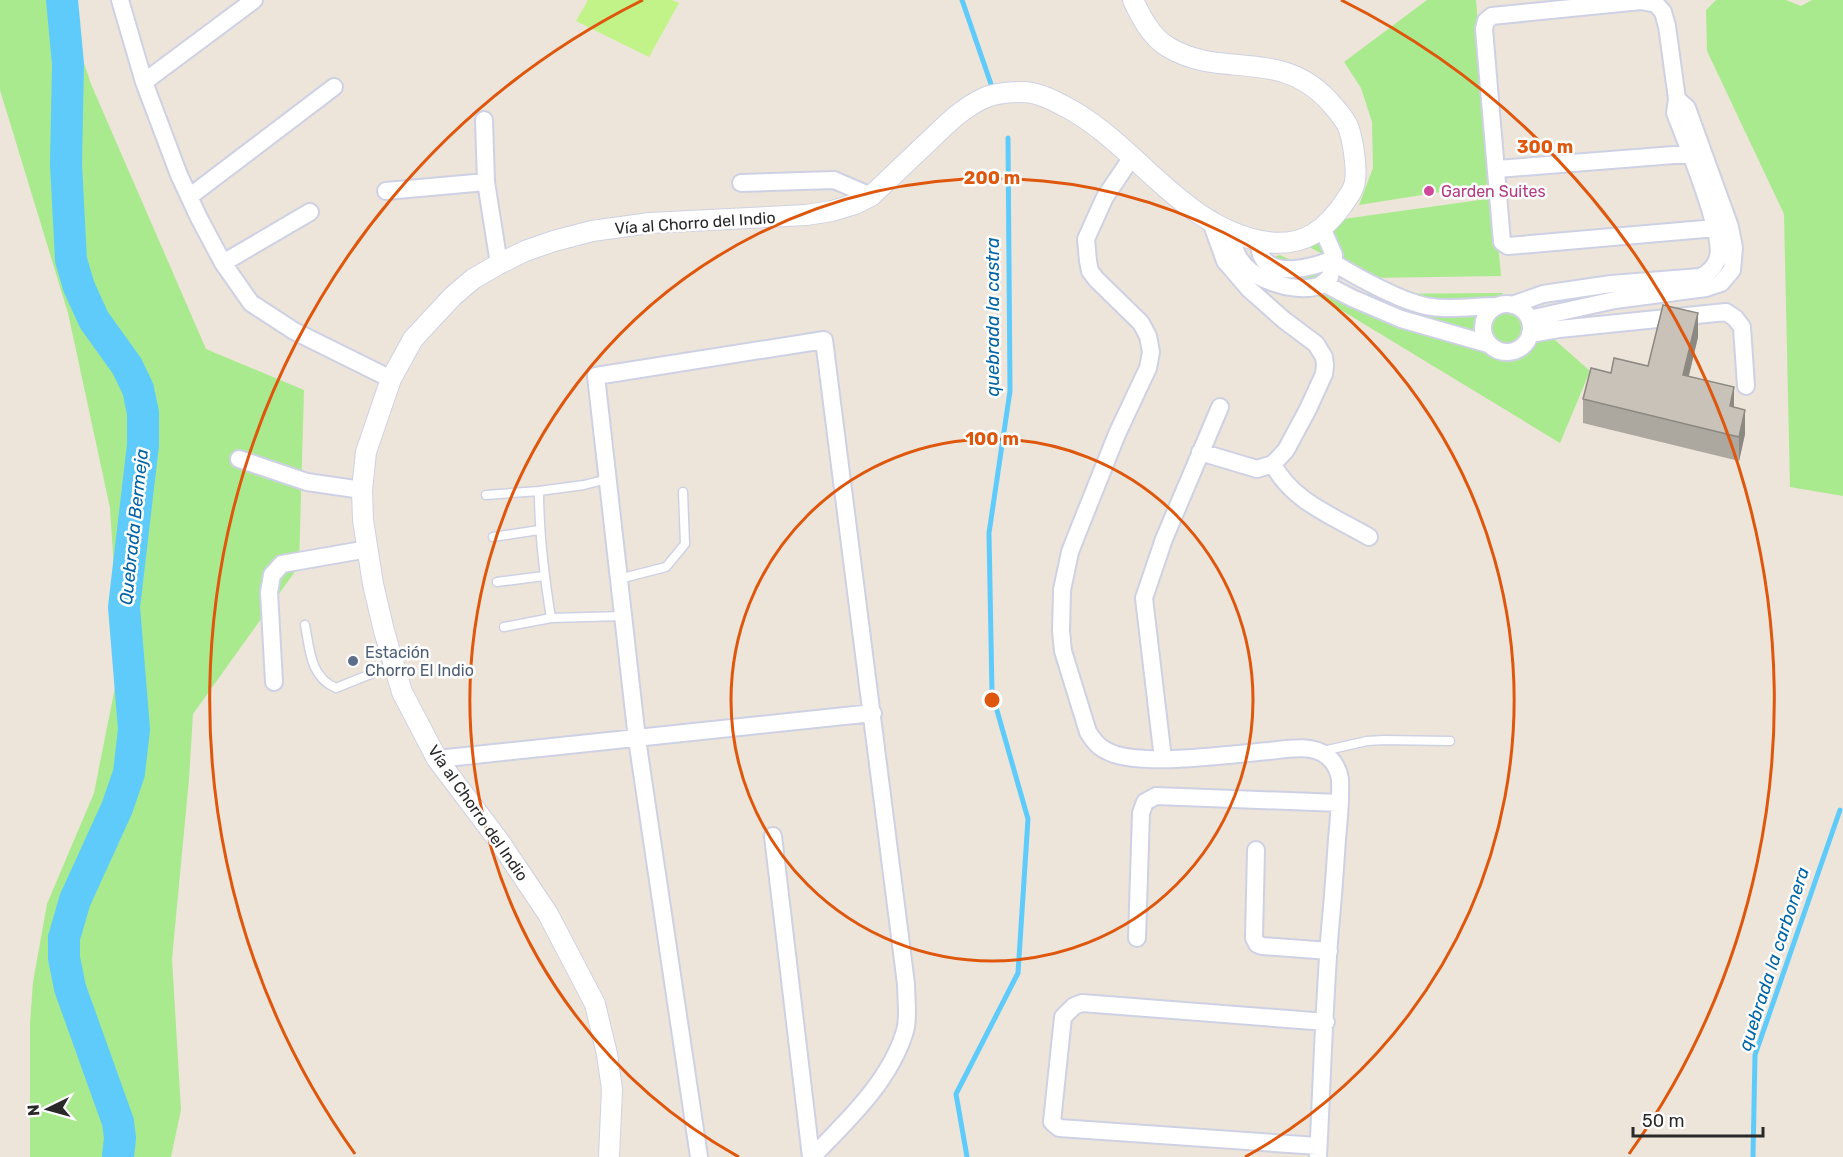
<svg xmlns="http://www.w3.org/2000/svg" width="1843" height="1157" viewBox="0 0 1843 1157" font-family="Rubik,sans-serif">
	<rect width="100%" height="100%" fill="#ede5d9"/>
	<path fill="#a9ea8e" d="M 0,0 L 63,0 L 91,84 L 206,349 L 304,390 L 299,566 L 193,714 L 189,779 L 172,959 L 181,1110 L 171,1157 L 30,1157 L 30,1023 L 33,982 L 47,904 L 94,793 L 120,662 L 110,508 L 68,313 L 0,90 Z
		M 1427,0 L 1476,0 L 1491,184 L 1359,205 L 1373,168 L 1372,122 L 1361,88 L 1344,62 Z
		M 1716,0 L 1786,0 L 1801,6 L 1812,0 L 1843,0 L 1843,496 L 1790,487 L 1784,214 L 1707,51 L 1706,10 Z
		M 1494,198 L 1501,276 L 1366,278 L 1304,244 L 1336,220 Z
		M 1280,255 L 1360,294 L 1502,293 L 1590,371 L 1560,443 L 1260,261 Z"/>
	<path fill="#c1f389" d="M 588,0 L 672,0 L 679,3 L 649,57 L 576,21 Z"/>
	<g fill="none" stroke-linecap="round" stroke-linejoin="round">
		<path stroke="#5fcbfb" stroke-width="5" d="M 962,0 L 991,84
			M 967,1157 L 956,1094 L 1018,973 L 1028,819 L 992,693 L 989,533 L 1010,391 L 1008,138
			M 1753,1157 L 1755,1055 L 1840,810"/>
		<path stroke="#5fcbfb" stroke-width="32" d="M 62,0 L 68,64 L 66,164 L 71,260 L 79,287 L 94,320 L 127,366 L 138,389 L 143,413 L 143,445 L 124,607 L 134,729 L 129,773 L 117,808 L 75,900 L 64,938 L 64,958 L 70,988 L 118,1122 L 120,1138 L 118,1157"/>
		<g stroke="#ced1e4" stroke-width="11">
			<path id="service" d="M 607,479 L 584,485 L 539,491 C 539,534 544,575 551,618 L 623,616
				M 486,495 L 539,491
				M 493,537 L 539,530
				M 619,579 L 666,567 L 685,544 L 683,492
				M 497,582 L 544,576
				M 305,625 C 310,650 310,677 336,688 L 393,665
				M 504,627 L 551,618
				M 1323,751 L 1367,741 L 1384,740 L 1450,741"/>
		</g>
		<g stroke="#ced1e4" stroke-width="20">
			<path id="minor" d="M 120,0 L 144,82 L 179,175 L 199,218 L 223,263 L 251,303 L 294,331 L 391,379
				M 144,82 L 254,0
				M 484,120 L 486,182 L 499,264
				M 1132,157 L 1105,197 L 1086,239 L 1088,261 L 1090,271 L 1096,279 L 1141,323 L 1148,336 L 1151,352 L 1148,368 L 1117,434 L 1077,534 L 1070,552 L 1062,590 L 1061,631 L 1063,651 L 1088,732 C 1093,740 1098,747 1107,751 C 1138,768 1232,754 1269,751 C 1287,749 1312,744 1327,756 C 1334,761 1339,771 1340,779 C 1341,799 1339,819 1337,839 C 1335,869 1333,899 1330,929 C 1324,1005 1322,1081 1318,1157
				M 1497,169 L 1699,153
				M 741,183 L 834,180 L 871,196
				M 386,191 L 486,182
				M 189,197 L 334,87
				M 1234,233 C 1235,239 1234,247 1236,252 C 1246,279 1293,294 1319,286 C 1322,284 1327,280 1330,277 L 1334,255 L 1322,228
				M 1258,240 C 1259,245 1260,251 1261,255 C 1272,280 1316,266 1334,259
				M 223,263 L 310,212
				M 1334,263 C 1357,277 1405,304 1432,307 C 1453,310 1476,306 1497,306
				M 1323,283 L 1352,298 L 1401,319 L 1488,344
				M1483 328a24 24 0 1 1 48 0a24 24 0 1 1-48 0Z
				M 1512,305 L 1543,294 L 1611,284 L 1700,277 C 1708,274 1716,266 1718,257 C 1724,233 1685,139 1675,113 L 1677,99 L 1667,26 L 1663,12 L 1656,4 L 1641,1 L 1492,16 L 1486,21 L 1484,29 L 1502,242 L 1508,246 L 1716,228 L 1730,227
				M 1529,319 L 1615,300 L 1706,288 L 1721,283 L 1732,270 L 1734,248 L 1730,227 L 1687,108 L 1677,99
				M 1530,334 L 1559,329 L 1726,312 L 1735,318 L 1742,327 L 1746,386
				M 1200,452 L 1257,469 L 1273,464 L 1286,450 L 1308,409 L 1324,374 L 1325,365 L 1324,357 L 1316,344 L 1284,320 L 1249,289 L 1225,261 L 1210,219
				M 239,459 L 307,482 L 362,490
				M 1273,464 C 1291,501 1335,517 1369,537
				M 274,682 L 269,592 L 272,575 L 282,564 L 368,549
				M 437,759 L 873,713
				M 1163,759 L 1144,598 L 1164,539 L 1220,407
				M 773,836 L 811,1157
				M 1256,850 L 1254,938 L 1257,944 L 1262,946 L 1329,951
				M 1137,938 L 1141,813 L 1145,802 L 1156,796 L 1340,803
				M 1318,1146 L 1059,1128 L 1052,1122 L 1063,1017 L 1074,1006 L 1082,1003 L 1326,1022
				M 699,1157 L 637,739 L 596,376 L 824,340 L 906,984 C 906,998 909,1017 905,1031 C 890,1081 848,1120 812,1157"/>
		</g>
		<g stroke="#ced1e4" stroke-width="22">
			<path id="tertiary" d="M 609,1157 L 612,1089 L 607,1054 L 595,1004 L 548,914 L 499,841 L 437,759 L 402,692 L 384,631 L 373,584 L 363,520 L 362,490 L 366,452 L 391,379 L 413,339 L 453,296 L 473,279 L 499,264 L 525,251 L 554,241 L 592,231 L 650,223 L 806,215 L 832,211 L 855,204 L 871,196 C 890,178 909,160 928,142 C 945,126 961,109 982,99 C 994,93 1009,92 1023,92 C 1035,92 1051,99 1062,105 C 1135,141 1181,229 1267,242 C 1304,247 1326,230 1346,200 C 1348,196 1352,192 1353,188 C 1359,176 1353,142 1349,129 C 1345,118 1335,108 1327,99 C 1278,48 1221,79 1168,47 C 1151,37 1141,17 1133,0"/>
		</g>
		<use href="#service" stroke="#fff" stroke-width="8"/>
		<use href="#minor" stroke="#fff" stroke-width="16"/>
		<use href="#tertiary" stroke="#fff" stroke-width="20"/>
	</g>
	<path fill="#aca79f" d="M 1698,337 L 1689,376 L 1734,407 L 1745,434 L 1739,461 L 1583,423 L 1583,399 L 1611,373 L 1648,366 Z"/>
	<path fill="#8c8882" d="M 1698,313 L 1698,337 L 1683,399 L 1683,375 Z
		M 1734,387 L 1734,412 L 1730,406 Z
		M 1745,410 L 1745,434 L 1739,461 L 1739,437 Z"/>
	<path fill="#c8c2b9" stroke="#8c8882" stroke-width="1.5" d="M 1663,305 L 1698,313 L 1683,375 L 1734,387 L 1730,406 L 1745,410 L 1739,437 L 1583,399 L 1591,368 L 1611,373 L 1614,358 L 1648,366 Z"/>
	<g fill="none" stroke="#de570d" stroke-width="3">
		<circle cx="992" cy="700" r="261"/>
		<path d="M739 1157A522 522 0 1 1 1245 1157"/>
		<path d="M355 1154A782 782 0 0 1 643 0M1341 0A782 782 0 0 1 1629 1154"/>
	</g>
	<circle fill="#d1479c" stroke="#fff" stroke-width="2" cx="1429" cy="191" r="6"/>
	<circle fill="#5c6f8a" stroke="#fff" stroke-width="2" cx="353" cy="661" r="6"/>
	<g text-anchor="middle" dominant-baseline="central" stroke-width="5" stroke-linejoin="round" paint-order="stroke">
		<g font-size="16" fill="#b23c85" stroke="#fff" text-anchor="start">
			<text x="1441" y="191">Garden Suites</text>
		</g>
		<g font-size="16" fill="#292929" stroke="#fff">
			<text transform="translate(695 223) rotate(-4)">Vía al Chorro del Indio</text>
			<text transform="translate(478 813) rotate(55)">Vía al Chorro del Indio</text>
		</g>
		<g font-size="16" fill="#4e5e75" stroke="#fff" text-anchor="start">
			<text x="365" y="652">Estación<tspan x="365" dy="18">Chorro El Indio</tspan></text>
		</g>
		<g font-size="18" font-style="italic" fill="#0065a6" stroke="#fff">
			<text transform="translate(993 317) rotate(-90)">quebrada la castra</text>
			<text transform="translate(134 527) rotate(-84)">Quebrada Bermeja</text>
			<text transform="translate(1774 959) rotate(-72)">quebrada la carbonera</text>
		</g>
	</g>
	<circle cx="992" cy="700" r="9" fill="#de570d" stroke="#fff" stroke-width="3"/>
	<g font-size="18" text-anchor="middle" font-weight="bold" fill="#de570d" stroke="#fff" stroke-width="5" stroke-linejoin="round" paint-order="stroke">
		<text x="1545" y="153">300 m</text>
		<text x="992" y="184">200 m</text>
		<text x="992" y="445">100 m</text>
	</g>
	<g transform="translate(48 1109) rotate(265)" stroke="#ffffff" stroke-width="4.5" paint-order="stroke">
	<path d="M0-4.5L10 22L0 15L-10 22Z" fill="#292929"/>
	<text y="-9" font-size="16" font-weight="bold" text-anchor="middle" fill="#292929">N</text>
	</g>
	<path d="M1633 1127v9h130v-9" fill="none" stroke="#292929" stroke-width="3"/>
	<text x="1642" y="1127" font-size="18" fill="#292929" stroke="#ffffff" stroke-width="4.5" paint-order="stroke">50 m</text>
</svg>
